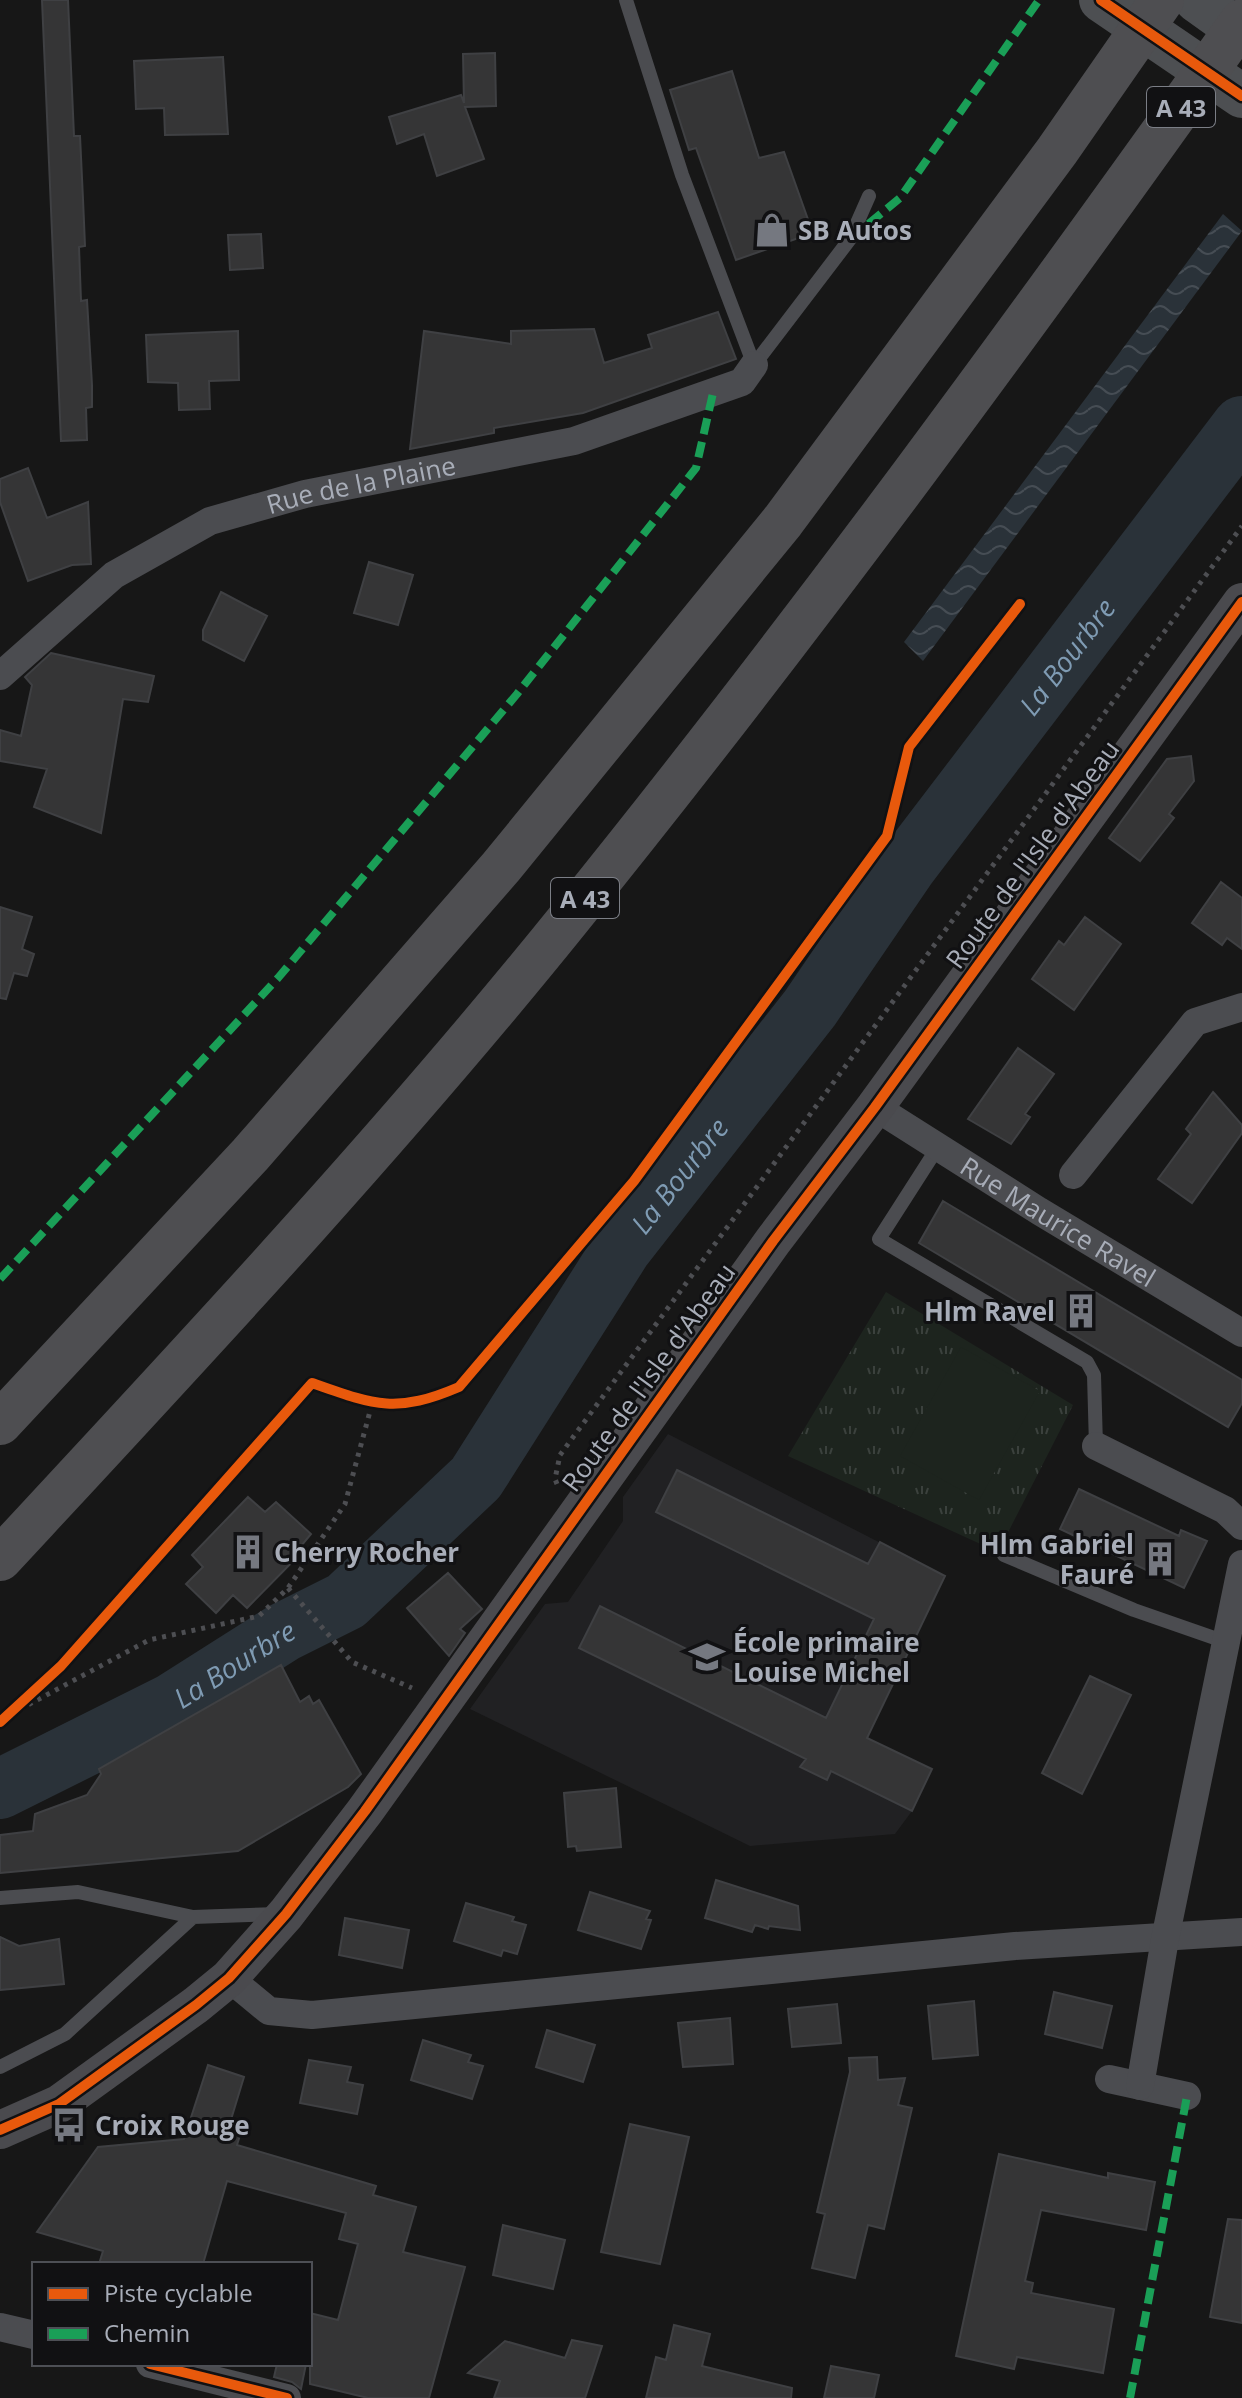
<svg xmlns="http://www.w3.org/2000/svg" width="1242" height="2398" viewBox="0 0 1242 2398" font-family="'Open Sans',sans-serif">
	<defs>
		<pattern id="grass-tufts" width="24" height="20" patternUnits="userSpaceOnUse" patternTransform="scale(2)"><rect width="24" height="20" fill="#1d241e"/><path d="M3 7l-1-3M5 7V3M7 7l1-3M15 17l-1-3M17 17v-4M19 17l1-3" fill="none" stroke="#3b413d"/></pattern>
		<pattern id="water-waves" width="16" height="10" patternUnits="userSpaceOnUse" patternTransform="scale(2)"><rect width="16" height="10" fill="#2a3239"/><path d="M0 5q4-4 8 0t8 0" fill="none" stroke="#464d54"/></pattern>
	</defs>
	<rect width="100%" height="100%" fill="#171717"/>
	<path fill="#212123" d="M 668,1434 L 945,1576 L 867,1738 L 912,1811 L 895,1834 L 750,1846 L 470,1709 L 545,1604 L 568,1602 L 623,1521 L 623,1497 Z"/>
	<path fill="url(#grass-tufts)" d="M 886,1292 L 1073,1405 L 998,1552 L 788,1456 Z"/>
	<path fill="#1d241e" d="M 961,1347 L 1040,1391 L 979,1500 L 900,1456 Z"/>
	<path fill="url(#water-waves)" d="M 1223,214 L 1242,231 L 923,661 L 904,642 Z"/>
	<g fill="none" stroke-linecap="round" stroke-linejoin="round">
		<path stroke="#2a3239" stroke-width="60" id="s1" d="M 0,1789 L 172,1703 L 284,1632 L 346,1601 L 476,1478 L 622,1248 L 810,1008 L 907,866 L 1242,426"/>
	</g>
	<path fill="#353536" stroke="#3f4043" stroke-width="2" d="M 42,0 L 68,0 L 74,136 L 80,136 L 83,199 L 85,246 L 79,247 L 81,301 L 87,300 L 92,385 L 92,407 L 86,408 L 87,440 L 61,441 Z
		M 495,53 L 496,106 L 465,107 L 484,159 L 437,176 L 424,134 L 397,144 L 389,117 L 461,95 L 464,103 L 463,54 Z
		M 223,57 L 228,134 L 165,135 L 164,108 L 136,109 L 134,61 Z
		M 732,71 L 759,158 L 784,152 L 810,225 L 807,235 L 736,260 L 696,148 L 689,150 L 670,90 Z
		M 261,234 L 263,268 L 230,270 L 228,235 Z
		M 718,312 L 736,359 L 583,413 L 494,428 L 494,433 L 410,449 L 424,331 L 511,344 L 511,331 L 594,329 L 604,363 L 652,348 L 648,335 Z
		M 238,331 L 239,380 L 209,381 L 210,409 L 179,410 L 178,383 L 148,382 L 146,335 Z
		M 28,468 L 47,518 L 88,502 L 91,564 L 72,565 L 28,581 L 0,502 L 0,479 Z
		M 369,562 L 413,575 L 398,625 L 354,613 Z
		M 221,592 L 267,616 L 244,661 L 203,640 L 203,630 Z
		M 51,653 L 154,676 L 148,702 L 123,699 L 101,833 L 34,807 L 47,769 L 0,761 L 0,730 L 21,736 L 32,685 L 25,677 Z
		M 1191,756 L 1194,781 L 1169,814 L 1174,818 L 1140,861 L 1109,838 L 1167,759 Z
		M 1221,882 L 1242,898 L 1242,949 L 1227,938 L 1222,945 L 1192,923 Z
		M 0,907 L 32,917 L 22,949 L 34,954 L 27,976 L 14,973 L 6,999 L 0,998 Z
		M 1085,917 L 1121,944 L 1074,1010 L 1032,979 L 1059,941 L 1064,945 Z
		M 1018,1048 L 1054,1074 L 1025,1114 L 1030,1117 L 1011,1144 L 968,1119 Z
		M 1213,1092 L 1242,1125 L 1242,1133 L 1192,1203 L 1158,1179 L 1191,1134 L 1186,1129 Z
		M 943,1201 L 1242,1380 L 1242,1403 L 1228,1427 L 919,1243 Z
		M 677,1470 L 868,1564 L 880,1542 L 945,1576 L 867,1738 L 932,1769 L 912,1811 L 831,1771 L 827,1780 L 800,1767 L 806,1759 L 579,1648 L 600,1606 L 826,1718 L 874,1619 L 656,1512 Z
		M 1079,1489 L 1179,1536 L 1181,1530 L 1207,1541 L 1184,1588 L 1060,1529 Z
		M 248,1497 L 265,1512 L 276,1502 L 311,1534 L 301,1546 L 305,1549 L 247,1608 L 233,1595 L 216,1613 L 186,1584 L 203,1567 L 192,1555 Z
		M 448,1573 L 482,1609 L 460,1629 L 465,1633 L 449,1656 L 407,1608 Z
		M 281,1665 L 300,1702 L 309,1696 L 313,1704 L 319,1700 L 361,1774 L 348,1787 L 238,1851 L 0,1873 L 0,1835 L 33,1831 L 35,1814 L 87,1795 L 101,1774 L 99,1769 Z
		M 1090,1676 L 1131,1695 L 1082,1794 L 1042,1773 Z
		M 616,1788 L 621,1847 L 577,1851 L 576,1846 L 568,1847 L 564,1793 Z
		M 716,1880 L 798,1906 L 800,1930 L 769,1926 L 768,1929 L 755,1925 L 752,1932 L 705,1918 Z
		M 590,1892 L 650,1911 L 646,1919 L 651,1920 L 641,1949 L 578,1930 Z
		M 466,1903 L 514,1917 L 512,1921 L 526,1925 L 517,1954 L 503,1950 L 501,1956 L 454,1941 Z
		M 345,1918 L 409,1930 L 402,1968 L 339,1955 Z
		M 0,1937 L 19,1946 L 59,1939 L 64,1984 L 0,1990 Z
		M 1054,1992 L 1112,2006 L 1102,2048 L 1045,2034 Z
		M 974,2001 L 978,2055 L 933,2059 L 928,2006 Z
		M 837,2004 L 841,2043 L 792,2047 L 788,2009 Z
		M 730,2018 L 733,2064 L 683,2067 L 678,2023 Z
		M 547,2030 L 595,2045 L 583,2082 L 536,2067 Z
		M 423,2040 L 471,2055 L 468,2062 L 483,2066 L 472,2099 L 411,2080 Z
		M 877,2057 L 878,2080 L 905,2078 L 898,2105 L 912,2108 L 884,2229 L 868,2225 L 855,2278 L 812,2268 L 825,2214 L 817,2212 L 850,2072 L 849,2058 Z
		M 309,2060 L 351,2067 L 347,2082 L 363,2085 L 357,2114 L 300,2103 Z
		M 208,2065 L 244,2077 L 226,2136 L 240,2135 L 237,2145 L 376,2186 L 373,2195 L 416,2207 L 403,2252 L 465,2267 L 429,2398 L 368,2398 L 310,2384 L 310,2313 L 338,2320 L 358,2244 L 339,2239 L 346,2213 L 227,2181 L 203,2264 L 99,2264 L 103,2251 L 37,2232 L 98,2147 L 184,2139 Z
		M 630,2124 L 689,2137 L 660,2264 L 601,2252 Z
		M 999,2154 L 1108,2178 L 1108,2173 L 1155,2182 L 1146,2230 L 1041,2210 L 1025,2281 L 1033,2283 L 1031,2293 L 1114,2309 L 1103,2373 L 1017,2357 L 1014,2369 L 956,2356 Z
		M 1228,2219 L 1242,2220 L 1242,2323 L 1210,2317 Z
		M 503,2225 L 565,2240 L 553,2289 L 493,2275 Z
		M 674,2325 L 710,2334 L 702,2366 L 792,2388 L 791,2398 L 646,2398 L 656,2357 L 666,2360 Z
		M 572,2340 L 602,2346 L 585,2398 L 494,2398 L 500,2381 L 468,2373 L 505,2341 L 565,2358 Z
		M 277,2364 L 306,2364 L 301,2389 L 292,2382 L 274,2377 Z
		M 831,2366 L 879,2375 L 874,2398 L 824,2398 Z"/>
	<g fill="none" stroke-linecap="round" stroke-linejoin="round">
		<path stroke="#4d4e52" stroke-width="5" stroke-dasharray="4 6" stroke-linecap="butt" d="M 557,1484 L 555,1479 L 560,1455 L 1242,526
			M 288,1588 L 352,1662 L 412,1688
			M 11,1714 L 149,1640 L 259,1616 L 288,1588 L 345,1504 L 372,1404"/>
		<path stroke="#4b4c50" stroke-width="14" d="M 626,0 L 682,175 L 754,365
			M 754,365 L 850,239 L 869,196
			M 938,1147 L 879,1239 L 1087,1362 L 1094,1375 L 1096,1446
			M 1004,1555 L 1134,1610 L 1226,1642
			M 0,1898 L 78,1892 L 193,1917
			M 0,2067 L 65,2034 L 193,1917 L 278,1914"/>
		<g stroke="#4b4c50" stroke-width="28">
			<path id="s2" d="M 0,676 L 114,575 L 210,521 L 305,494 L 574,441 L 742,382 L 754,365"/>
			<path id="s3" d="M 875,1107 L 1039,1211 L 1242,1333"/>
			<path d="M 1073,1175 L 1195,1022 L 1242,1007"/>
			<path d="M 1096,1446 L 1225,1510 L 1242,1526"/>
			<path d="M 229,1978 L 269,2011 L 312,2015 L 1015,1946 L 1242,1932"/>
			<path d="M 1109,2079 L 1187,2096"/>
			<path d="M 1140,2086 L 1165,1939 L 1242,1564"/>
			<path d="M 0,2327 L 34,2335"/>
			<path d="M 150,2364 L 287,2398"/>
		</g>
		<path stroke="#4a4a4e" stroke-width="38" d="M 0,2130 L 59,2104 L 196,2005 L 229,1978 L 286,1914 L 365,1811 L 773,1241 L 875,1107 L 1242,602"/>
		<path stroke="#4d4f52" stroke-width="44" d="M 1101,0 L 1242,96
			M 1196,0 L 1242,33"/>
		<path stroke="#4e4e51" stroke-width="44" d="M 0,1423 L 250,1155 L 501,867 L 783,521 L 1057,151 L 1162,0
			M 0,1559 C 194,1350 389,1142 568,920 C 804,628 1025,326 1242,21"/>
		<path stroke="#1a9f57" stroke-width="8" stroke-dasharray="16 8" stroke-linecap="butt" d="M 850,239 L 900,198 L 1039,0
			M 0,1279 L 278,978 L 517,694 L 696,468 L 713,393
			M 1130,2398 L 1187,2096"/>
		<g stroke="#111113" stroke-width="15">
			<path id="cycleway" d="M 1101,0 L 1242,96
				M 0,1722 L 61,1666 L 312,1383 C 374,1405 396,1414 459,1387 L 634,1181 L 887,836 L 909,747 L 1020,604
				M 0,2130 L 59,2104 L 196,2005 L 229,1978 L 286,1914 L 365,1811 L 773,1241 L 875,1107 L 1242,602
				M 150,2364 L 287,2398"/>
		</g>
		<use href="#cycleway" stroke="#e8590c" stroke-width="10"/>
	</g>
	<defs>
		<g id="shop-bare" transform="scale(2.76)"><path d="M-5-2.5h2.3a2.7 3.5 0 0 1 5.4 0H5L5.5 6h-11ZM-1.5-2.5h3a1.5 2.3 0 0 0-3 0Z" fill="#757880" stroke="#111113" stroke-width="2.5" paint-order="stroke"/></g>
		<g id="building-bare" transform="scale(2.76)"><path d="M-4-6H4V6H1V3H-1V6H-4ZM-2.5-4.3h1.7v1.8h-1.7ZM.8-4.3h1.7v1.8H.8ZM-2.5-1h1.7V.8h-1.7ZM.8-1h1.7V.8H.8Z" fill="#757880" stroke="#111113" stroke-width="2.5" paint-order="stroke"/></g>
		<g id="school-bare" transform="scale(2.76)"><path d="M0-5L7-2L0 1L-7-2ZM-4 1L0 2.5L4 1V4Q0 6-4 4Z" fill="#757880" stroke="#111113" stroke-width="2.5" paint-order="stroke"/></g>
		<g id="bus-bare" transform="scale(2.76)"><path d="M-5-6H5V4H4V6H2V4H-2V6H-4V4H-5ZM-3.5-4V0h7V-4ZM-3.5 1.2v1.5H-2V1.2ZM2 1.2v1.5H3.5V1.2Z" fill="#757880" stroke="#111113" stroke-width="2.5" paint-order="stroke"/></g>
	</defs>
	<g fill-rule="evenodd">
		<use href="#shop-bare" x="772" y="230"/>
		<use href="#building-bare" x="1081" y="1311"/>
		<use href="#building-bare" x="248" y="1552"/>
		<use href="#building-bare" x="1160" y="1559"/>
		<use href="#school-bare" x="707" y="1657"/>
		<use href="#bus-bare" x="69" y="2125"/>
	</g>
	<g text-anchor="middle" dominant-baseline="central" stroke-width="6" stroke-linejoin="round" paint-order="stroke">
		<g fill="#111113" stroke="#7b7e86" stroke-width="2">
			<rect x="1147" y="87" width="68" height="40" rx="6"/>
			<rect x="551" y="878" width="68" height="40" rx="6"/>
		</g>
		<g font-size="24" font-weight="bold" fill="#a8adb8">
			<text x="1181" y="107">A 43</text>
			<text x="585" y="898">A 43</text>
		</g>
		<g font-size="26" font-weight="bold" fill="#a8adb8" stroke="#111113" text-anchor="start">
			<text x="798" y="230">SB Autos</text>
			<text x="1055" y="1311" text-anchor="end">Hlm Ravel</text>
			<text x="1134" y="1544" text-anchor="end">Hlm Gabriel<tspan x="1134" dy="30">Fauré</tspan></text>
			<text x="274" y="1552">Cherry Rocher</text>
			<text x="733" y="1642">École primaire<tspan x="733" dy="30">Louise Michel</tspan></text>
			<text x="95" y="2125">Croix Rouge</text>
		</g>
		<g font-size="26" fill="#a8adb8" stroke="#111113">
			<text stroke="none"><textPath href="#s2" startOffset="418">Rue de la Plaine</textPath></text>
			<text transform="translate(1032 854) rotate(-54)">Route de l'Isle d'Abeau</text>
			<text stroke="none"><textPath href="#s3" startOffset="216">Rue Maurice Ravel</textPath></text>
			<text transform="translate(648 1377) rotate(-54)">Route de l'Isle d'Abeau</text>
		</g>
		<g font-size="28" font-style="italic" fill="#7f9bb3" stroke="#111113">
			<text stroke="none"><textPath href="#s1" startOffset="1586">La Bourbre</textPath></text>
			<text stroke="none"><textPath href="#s1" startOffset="938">La Bourbre</textPath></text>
			<text stroke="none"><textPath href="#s1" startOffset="266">La Bourbre</textPath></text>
		</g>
	</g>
	<rect x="32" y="2262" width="280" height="104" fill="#111113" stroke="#4d4f55" stroke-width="2"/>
	<rect x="48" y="2288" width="40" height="12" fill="#e8590c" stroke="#4d4f55" stroke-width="2"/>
	<text x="104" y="2302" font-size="24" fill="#a8adb8">Piste cyclable</text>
	<rect x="48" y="2328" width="40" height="12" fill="#1a9f57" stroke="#4d4f55" stroke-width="2"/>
	<text x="104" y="2342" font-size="24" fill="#a8adb8">Chemin</text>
</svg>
